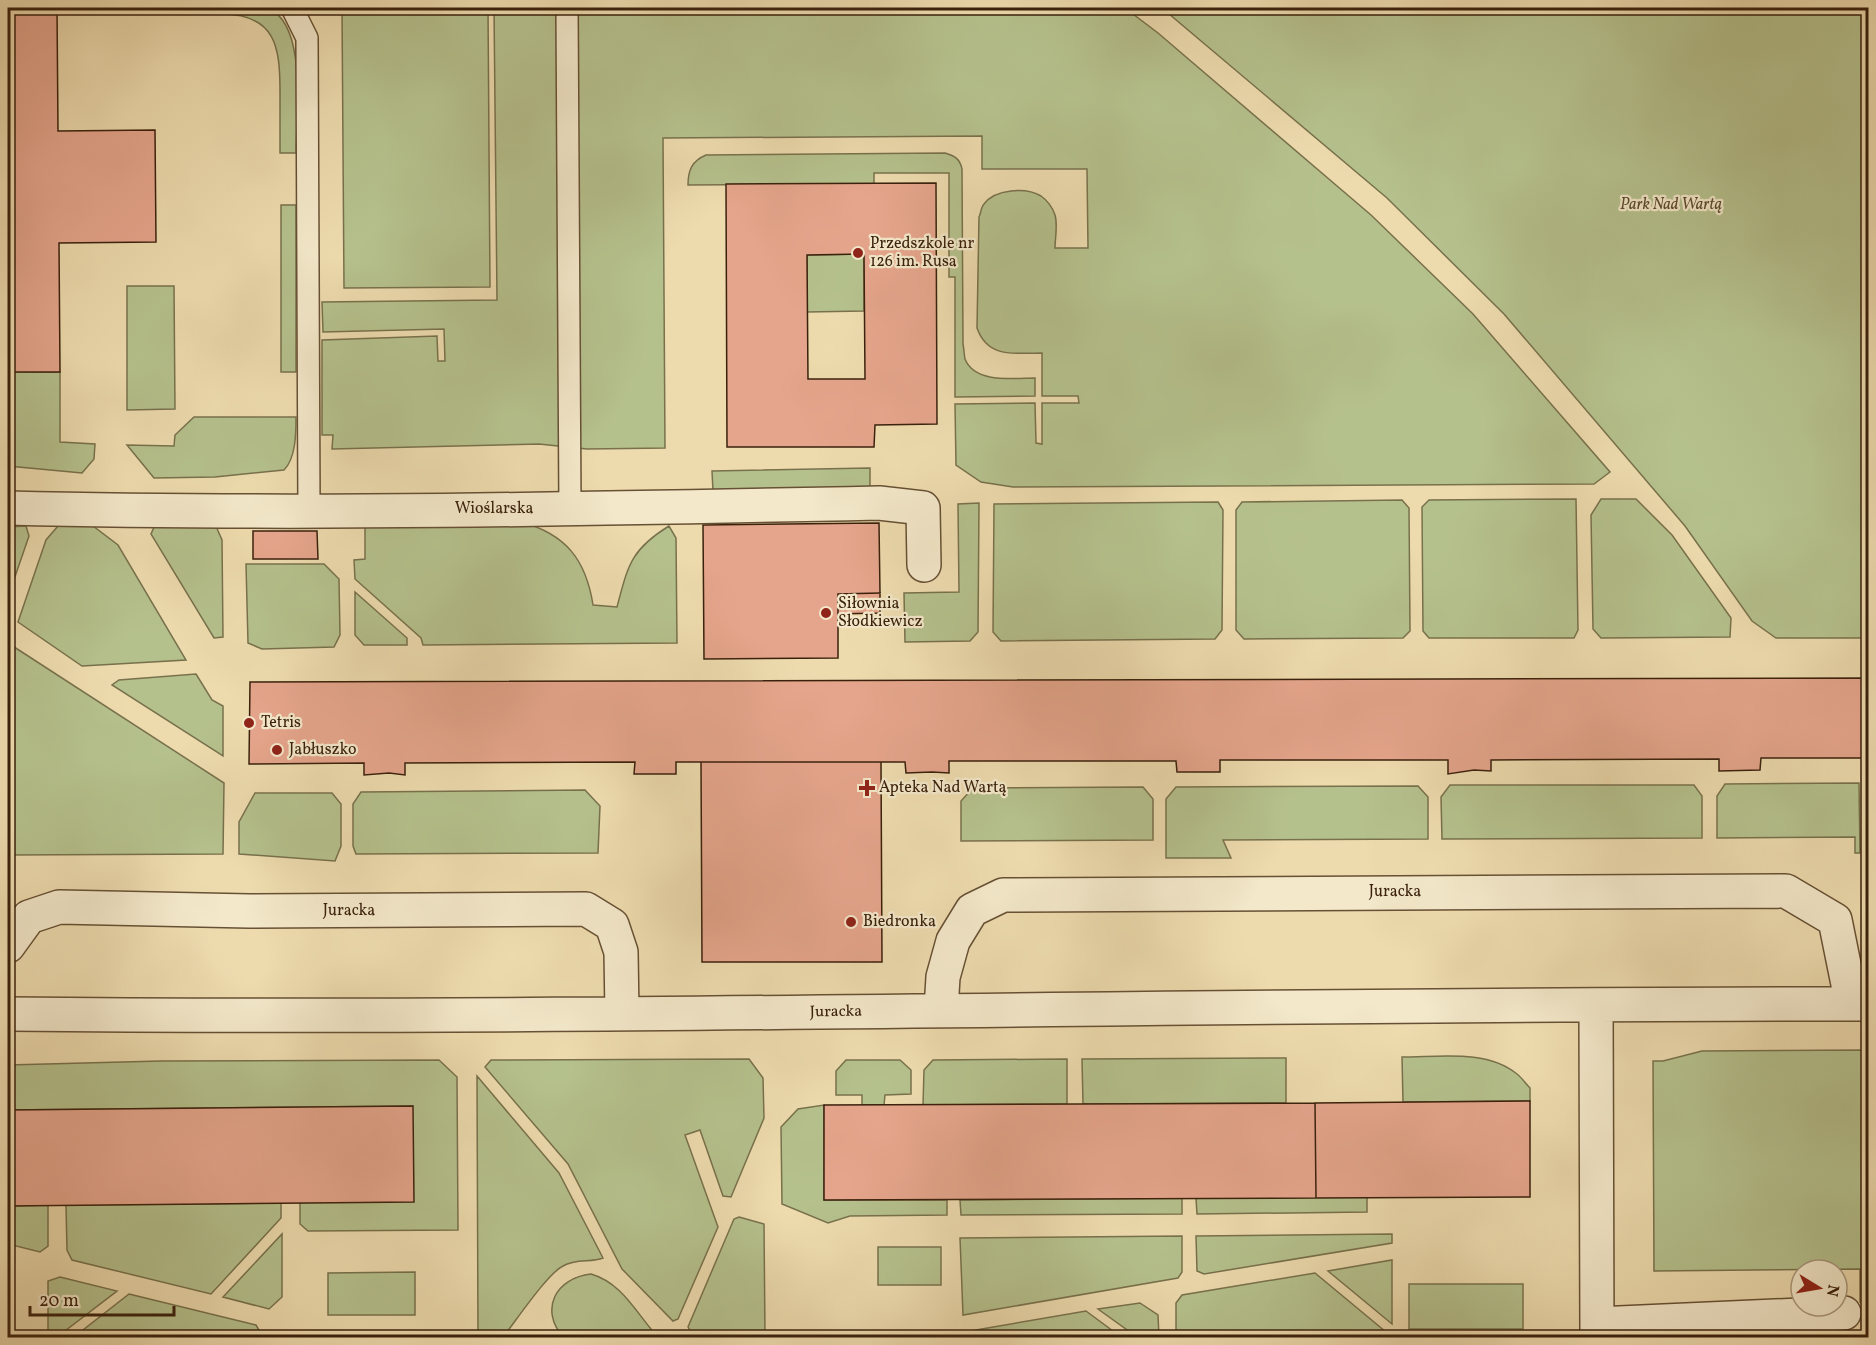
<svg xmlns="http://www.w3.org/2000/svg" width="1876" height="1345" viewBox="0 0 1876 1345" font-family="Vollkorn,serif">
	<rect width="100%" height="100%" fill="#eddbae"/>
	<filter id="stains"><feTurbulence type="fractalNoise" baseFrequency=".00333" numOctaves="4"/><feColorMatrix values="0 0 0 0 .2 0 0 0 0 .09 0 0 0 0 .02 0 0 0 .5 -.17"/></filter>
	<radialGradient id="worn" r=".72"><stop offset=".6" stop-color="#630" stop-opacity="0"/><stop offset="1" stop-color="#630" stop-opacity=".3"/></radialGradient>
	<path fill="#b5c18d" stroke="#78714c" stroke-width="1.5" d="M 221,8 C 231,8 261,5 268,8 C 308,25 296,117 296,153 L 280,153 C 280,133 280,112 280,92 C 280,47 276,14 221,14 Z
		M 342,8 L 488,8 L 490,287 L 344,288 Z
		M 494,8 L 1125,8 L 1158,33 L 1371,215 L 1473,314 L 1610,472 L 1594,484 L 1013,487 L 981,482 L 956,465 L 955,404 L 1035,403 L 1036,443 L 1042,444 L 1042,403 L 1079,403 L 1078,396 L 1042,396 L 1042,353 C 1015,353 988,359 977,328 L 979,217 C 981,213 981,207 984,204 C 995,189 1026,187 1041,196 C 1047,200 1053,208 1055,215 C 1058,225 1055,238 1055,248 L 1088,248 L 1087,169 L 982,169 L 982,136 L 663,138 L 665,448 L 587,449 L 539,444 L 332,449 L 333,435 L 322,435 L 322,340 L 437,336 L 438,361 L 445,361 L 444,329 L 323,332 L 322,302 L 497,300 Z
		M 1162,8 L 1868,8 L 1868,638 L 1776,638 L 1752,621 L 1685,526 L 1504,314 L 1387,198 Z
		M 945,153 C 955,156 960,159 962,169 L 963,344 C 964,349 964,354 965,359 C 975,384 1014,378 1035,378 L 1035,396 L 955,397 L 955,277 L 949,277 L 949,173 L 874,173 L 874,184 L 688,185 C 688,170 692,161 706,155 Z
		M 281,205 L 296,205 L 296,372 L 281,372 Z
		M 864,254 L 864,311 L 807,312 L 807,255 Z
		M 127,286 L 174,286 L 175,409 L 127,410 Z
		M 8,372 L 60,372 L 60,442 L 95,444 L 94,459 L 82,473 L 8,466 Z
		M 194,417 L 296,417 C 296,433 296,458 284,470 L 215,477 L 154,478 L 127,445 L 174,446 L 175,435 Z
		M 870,468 L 870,488 L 713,491 L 712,471 Z
		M 1576,499 L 1578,630 L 1574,638 L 1429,638 L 1423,631 L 1422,507 L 1429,500 Z
		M 1601,499 L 1636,499 L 1672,535 L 1731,618 L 1730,637 L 1601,638 L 1593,629 L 1591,515 Z
		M 1402,500 L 1409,508 L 1410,631 L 1403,638 L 1244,639 L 1236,630 L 1236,510 L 1242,502 Z
		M 1218,502 L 1223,510 L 1222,630 L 1215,639 L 1001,641 L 993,632 L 994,504 Z
		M 979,503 L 978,632 L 970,641 L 905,642 L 904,593 L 959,592 L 958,504 Z
		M 521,522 C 566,534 586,560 593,605 L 617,607 C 628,566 630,550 669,526 L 676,538 L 677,643 L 423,645 L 421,638 L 355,579 L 354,560 L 365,559 L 365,523 Z
		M 215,524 L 222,540 L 223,637 L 214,638 L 151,534 L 155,525 Z
		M 26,526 L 29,536 L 8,597 L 8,527 Z
		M 58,526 L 93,526 L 118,545 L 186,660 L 82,666 L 18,622 L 46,540 Z
		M 246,564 L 324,564 L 339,579 L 340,635 L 334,647 L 262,649 L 248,643 Z
		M 355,592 L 407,638 L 407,645 L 364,645 L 355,635 Z
		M 8,643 L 224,783 L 223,854 L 8,855 Z
		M 196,674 L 212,700 L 223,706 L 223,756 L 112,685 L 119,680 Z
		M 1859,783 L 1860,853 L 1855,853 L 1855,837 L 1717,838 L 1717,796 L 1725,784 Z
		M 1450,785 L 1694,785 L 1702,796 L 1702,838 L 1442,839 L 1441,797 Z
		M 1418,786 L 1428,797 L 1428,839 L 1223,840 L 1231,858 L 1166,858 L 1166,799 L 1176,787 Z
		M 1143,787 L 1153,799 L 1153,840 L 961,841 L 961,801 L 973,788 Z
		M 585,790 L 600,806 L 598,853 L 356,854 L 353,846 L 353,804 L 361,792 Z
		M 255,793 L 332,793 L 341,804 L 341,846 L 335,861 L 239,854 L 239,822 Z
		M 1868,1050 L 1868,1302 L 1860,1302 L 1860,1269 L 1654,1271 L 1653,1061 L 1663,1061 L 1702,1051 Z
		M 1402,1057 C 1439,1057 1487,1049 1517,1074 C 1522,1078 1526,1084 1530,1088 L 1530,1101 L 1403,1102 Z
		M 1286,1058 L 1286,1103 L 1083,1104 L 1082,1059 Z
		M 749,1059 L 763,1078 L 764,1118 L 731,1197 L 723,1196 L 700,1130 L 685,1135 L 718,1227 L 678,1319 L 673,1321 L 622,1269 L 568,1164 L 485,1067 L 491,1060 Z
		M 1067,1059 L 1067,1104 L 923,1105 L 924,1070 L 933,1060 Z
		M 439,1060 L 457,1077 L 458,1230 L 308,1231 L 300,1224 L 300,1203 L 412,1106 L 8,1110 L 8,1065 L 161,1061 Z
		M 846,1060 L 900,1060 L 911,1070 L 911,1094 L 885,1095 L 884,1105 L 862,1105 L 862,1095 L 836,1095 L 836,1071 Z
		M 477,1076 L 559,1173 L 603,1258 C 591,1263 576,1258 563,1266 C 547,1274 516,1321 503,1337 L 478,1337 Z
		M 824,1105 L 824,1200 L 947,1200 L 947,1215 L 850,1216 L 828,1223 L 782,1204 L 781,1127 L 798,1109 Z
		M 1367,1197 L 1367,1212 L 1197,1214 L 1196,1198 Z
		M 1182,1198 L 1182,1214 L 961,1215 L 960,1200 Z
		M 281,1203 L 281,1218 L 211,1294 L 72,1260 L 67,1250 L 66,1205 Z
		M 48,1205 L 48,1246 L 40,1252 L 8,1244 L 8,1206 Z
		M 739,1217 L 764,1224 L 765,1337 C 747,1338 696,1344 688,1327 L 734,1219 Z
		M 282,1234 L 282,1297 L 269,1309 L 223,1297 Z
		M 1392,1234 L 1392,1243 L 1204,1274 L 1197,1271 L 1196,1236 Z
		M 1182,1236 L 1182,1272 L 1178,1278 L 963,1315 L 960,1238 Z
		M 878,1247 L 941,1247 L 941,1285 L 878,1285 Z
		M 1392,1260 L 1392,1324 L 1328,1271 Z
		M 415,1272 L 415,1315 L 328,1315 L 328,1273 Z
		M 1315,1273 L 1392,1337 L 1176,1337 L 1176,1303 L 1182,1295 Z
		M 591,1274 C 619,1282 633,1307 651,1329 L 651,1337 L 563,1337 C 539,1309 556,1278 591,1274 Z
		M 60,1277 L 117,1291 L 57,1337 L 48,1337 L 48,1281 Z
		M 1409,1284 L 1523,1284 L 1523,1329 L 1409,1329 Z
		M 129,1294 L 256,1325 L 263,1337 L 74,1337 Z
		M 1140,1303 L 1158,1315 L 1159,1337 L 1137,1337 L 1098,1309 Z
		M 1086,1311 L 1121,1337 L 945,1337 L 947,1335 Z"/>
	<path fill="#e5a58c" stroke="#3a210c" stroke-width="1.5" fill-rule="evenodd" d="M 8,8 L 57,8 L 58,131 L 155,130 L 156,242 L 59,243 L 60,372 L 8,372 Z
		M 936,183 L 937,424 L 875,425 L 874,447 L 727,447 L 726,184 ZM 864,254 L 865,379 L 808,379 L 807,255 Z
		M 879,523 L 880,593 L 838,594 L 838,658 L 704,659 L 703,525 Z
		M 253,531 L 317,531 L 318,559 L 253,559 Z
		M 880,593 L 880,613 L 838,614 L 838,594 Z
		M 1868,678 L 1868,758 L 1761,758 L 1760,770 L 1719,771 L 1719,759 L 1491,760 L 1491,771 L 1474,770 L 1448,774 L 1448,760 L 1220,760 L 1220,772 L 1177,772 L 1176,761 L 949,761 L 949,773 L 932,772 L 906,773 L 905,762 L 676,762 L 676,774 L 634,774 L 635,762 L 405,763 L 405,775 L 389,773 L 364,775 L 364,763 L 249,764 L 250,682 Z
		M 701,762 L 881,762 L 882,962 L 702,962 Z
		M 1530,1101 L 1530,1197 L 1316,1198 L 1315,1103 Z
		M 1315,1103 L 1316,1198 L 824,1200 L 824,1105 Z
		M 413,1106 L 414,1202 L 8,1206 L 8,1110 Z"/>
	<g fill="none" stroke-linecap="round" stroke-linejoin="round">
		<g stroke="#675034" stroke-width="24">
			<path id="service" d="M 292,8 L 307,38 L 309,510
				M 567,8 L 570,509"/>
		</g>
		<g stroke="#675034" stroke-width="36">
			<path id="minor" d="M 8,508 C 298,515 589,509 879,503 L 923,508 L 924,565
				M 8,946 L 29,917 L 59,907 L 249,911 L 586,909 L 612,925 L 621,952 L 622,1014
				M 1596,1006 L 1597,1338
				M 941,1010 L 943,977 L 953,941 L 972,910 L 1003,895 L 1786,891 L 1835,920 L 1852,1004
				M 8,1014 C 628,1020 1248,1003 1868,1004
				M 1597,1324 L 1844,1313"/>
		</g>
		<use href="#service" stroke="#f3e8ca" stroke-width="21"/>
		<use href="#minor" stroke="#f3e8ca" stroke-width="33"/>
	</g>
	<g fill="#8f2418" stroke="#f3e8ca" stroke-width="2">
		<circle cx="858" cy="253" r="6"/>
		<circle cx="826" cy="613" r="6"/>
		<circle cx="249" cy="723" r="6"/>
		<circle cx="277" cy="750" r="6"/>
		<path d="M864 779h6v6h6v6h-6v6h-6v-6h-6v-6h6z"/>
		<circle cx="851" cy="922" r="6"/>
	</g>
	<g text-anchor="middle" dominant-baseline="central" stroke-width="4.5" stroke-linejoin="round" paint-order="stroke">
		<g font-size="16" font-style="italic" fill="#59492c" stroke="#f3e8ca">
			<text x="1671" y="205">Park Nad Wartą</text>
		</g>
		<g font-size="16" fill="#3a210c" stroke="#f3e8ca" text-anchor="start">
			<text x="870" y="244">Przedszkole nr<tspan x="870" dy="18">126 im. Rusa</tspan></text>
			<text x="838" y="604">Siłownia<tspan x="838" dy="18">Słodkiewicz</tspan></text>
			<text x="261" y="723">Tetris</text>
			<text x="289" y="750">Jabłuszko</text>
			<text x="879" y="788">Apteka Nad Wartą</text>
			<text x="863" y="922">Biedronka</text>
		</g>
		<g font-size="16" fill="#3a210c" stroke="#f3e8ca">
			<text x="494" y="509">Wioślarska</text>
			<text x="1395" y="892">Juracka</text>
			<text x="349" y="911">Juracka</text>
			<text transform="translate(836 1012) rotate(-1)">Juracka</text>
		</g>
	</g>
	<rect width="1876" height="1345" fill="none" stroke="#eddbae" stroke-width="30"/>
	<rect x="9" y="9" width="1858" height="1327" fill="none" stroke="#3a210c" stroke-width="3"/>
	<rect x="15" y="15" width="1846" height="1315" fill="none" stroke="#3a210c" stroke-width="1.5"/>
	<g transform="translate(1819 1288) rotate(101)"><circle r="28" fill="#f3e8ca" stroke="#a9987e" stroke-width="1.5"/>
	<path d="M0-4.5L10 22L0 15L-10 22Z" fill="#8f2418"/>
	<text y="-9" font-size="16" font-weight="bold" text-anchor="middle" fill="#3a210c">N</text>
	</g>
	<path d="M30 1306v9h144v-9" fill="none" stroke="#3a210c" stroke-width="3"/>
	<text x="39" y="1306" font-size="18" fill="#3a210c" stroke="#f3e8ca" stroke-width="4.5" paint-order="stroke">20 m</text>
	<rect width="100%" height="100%" filter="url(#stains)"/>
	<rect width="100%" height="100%" fill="url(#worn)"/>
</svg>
